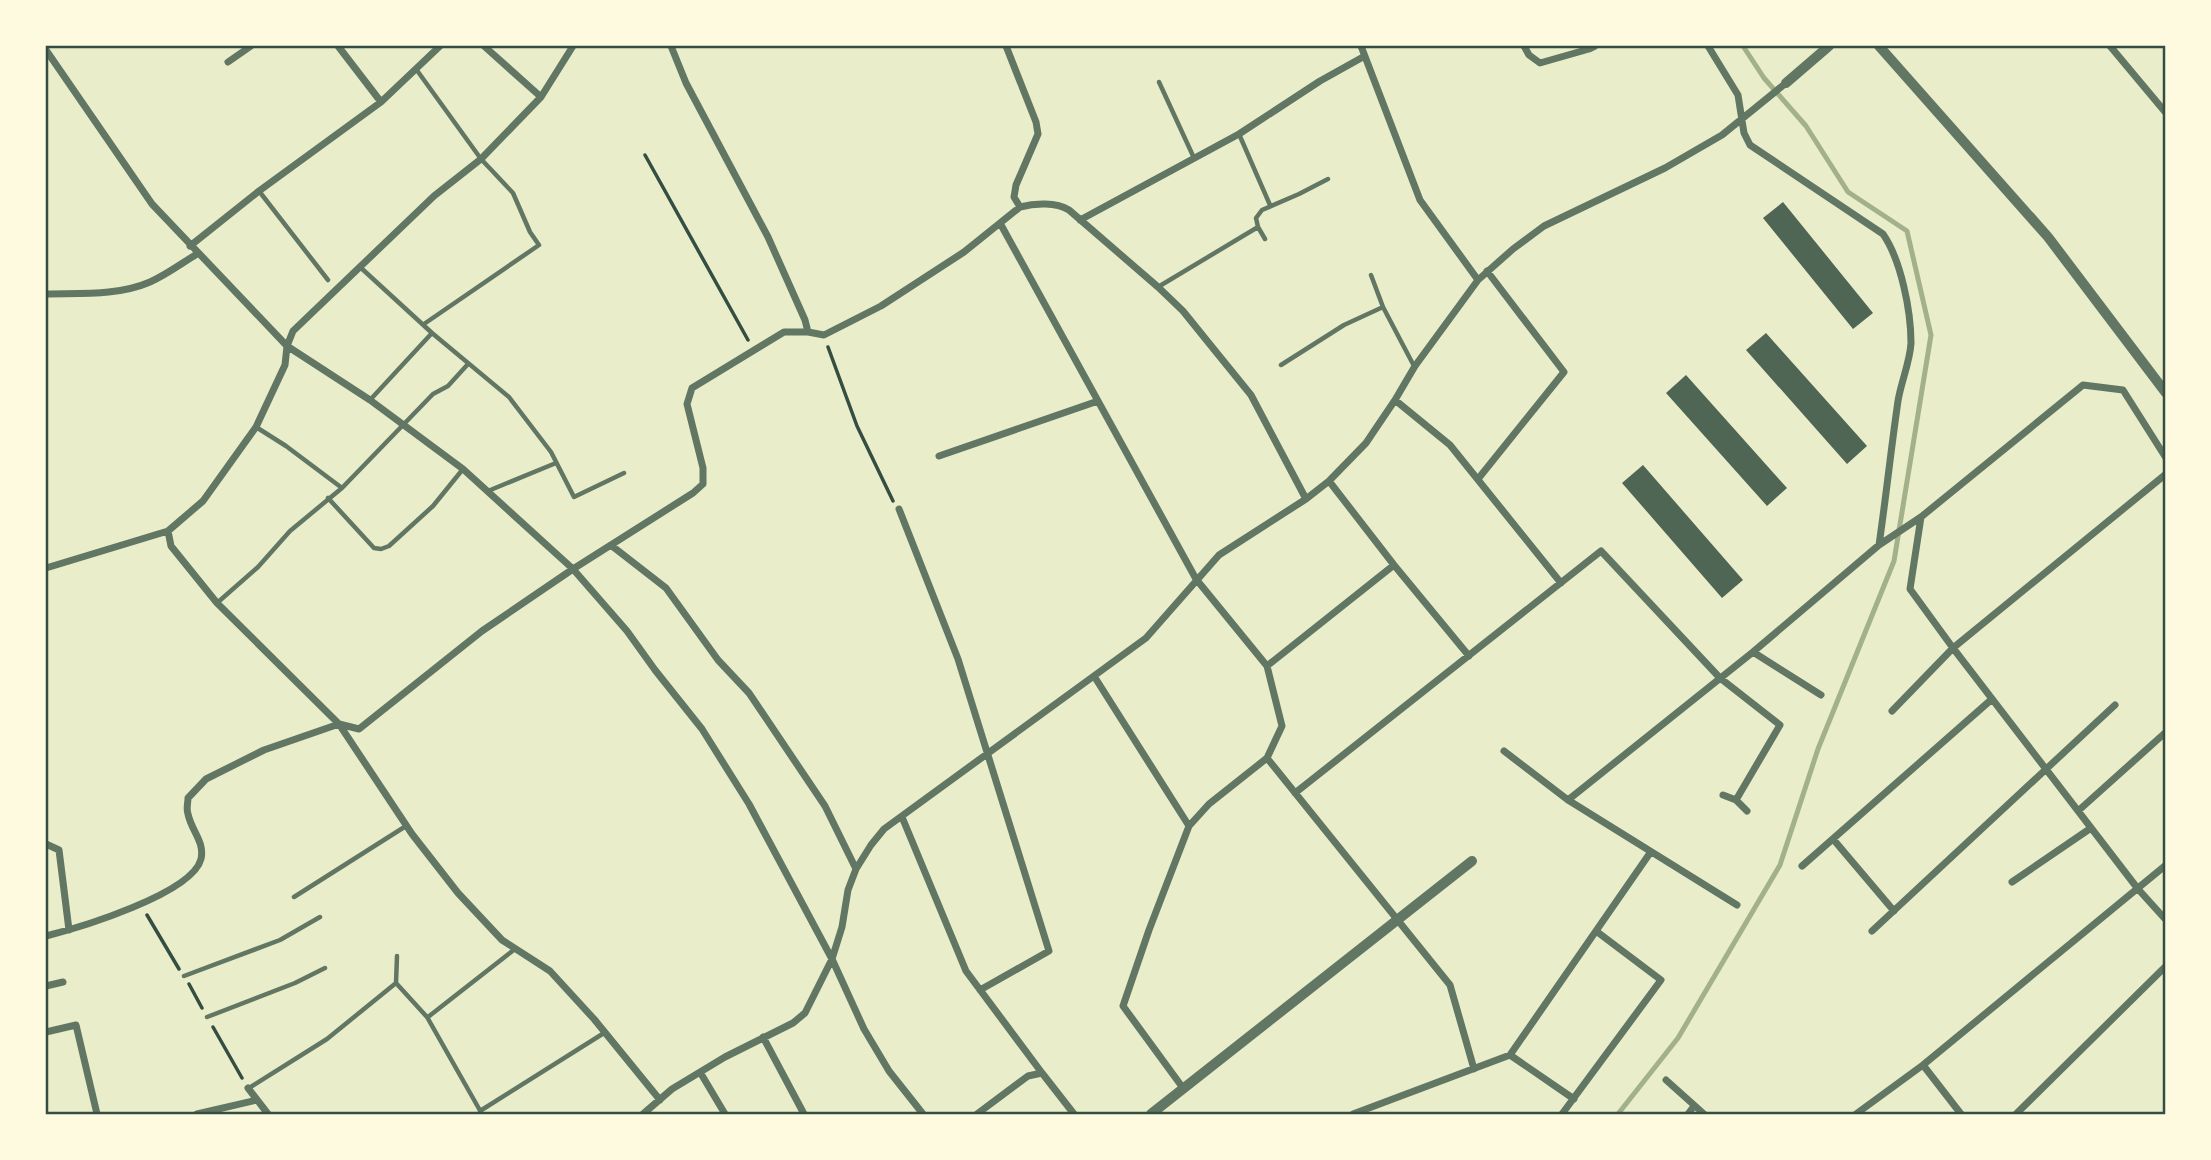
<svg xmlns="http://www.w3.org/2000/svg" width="2211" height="1160" viewBox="0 0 2211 1160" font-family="'DM Sans',sans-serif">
	<rect width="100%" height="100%" fill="#e9edc9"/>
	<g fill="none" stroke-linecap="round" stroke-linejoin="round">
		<path stroke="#a3b18a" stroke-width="5" d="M 1618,1114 L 1678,1038 L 1780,865 L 1818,749 L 1894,561 L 1931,335 L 1907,231 L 1848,192 L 1806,126 L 1764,78 L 1743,46"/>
	</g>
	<path fill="#4f6655" d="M 1783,202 L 1873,313 L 1853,329 L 1763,218 Z
		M 1766,333 L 1867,446 L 1847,464 L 1746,350 Z
		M 1686,375 L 1787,488 L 1767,506 L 1666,393 Z
		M 1643,465 L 1743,580 L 1722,598 L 1622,483 Z"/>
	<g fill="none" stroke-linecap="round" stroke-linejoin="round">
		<path stroke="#344e41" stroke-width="3.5" d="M 645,155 L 748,340
			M 828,347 L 857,426 L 893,501
			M 147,915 L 179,969
			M 189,984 L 202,1008
			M 213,1027 L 242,1078"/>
		<path stroke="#617663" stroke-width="4.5" d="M 416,69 L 481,159 L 513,193 L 530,232 L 539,245 L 424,324
			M 1159,82 L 1194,158
			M 1239,134 L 1270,205
			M 259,191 L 328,280
			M 1265,239 L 1258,227 L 1256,218 L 1262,210 L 1299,194 L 1328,179
			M 360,267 L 432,333 L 509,397 L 551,452 L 574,497 L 624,473
			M 1371,275 L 1383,307 L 1414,366
			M 1158,287 L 1258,227
			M 1281,365 L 1344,325 L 1383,307
			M 370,400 L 432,333
			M 256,427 L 286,446 L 342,488
			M 488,491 L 556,463
			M 328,498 L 374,548 L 381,549 L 389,546 L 433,506 L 463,469
			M 217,603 L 258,567 L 290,531 L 342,488 L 433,394 L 448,386 L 468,364
			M 294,897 L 406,826
			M 397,956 L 396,983 L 427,1017 L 482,1114
			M 184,976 L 280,940 L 320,917
			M 207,1017 L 295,983 L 325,968
			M 428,1017 L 515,949
			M 249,1088 L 327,1039 L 396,983
			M 480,1111 L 604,1033"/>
		<path stroke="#617663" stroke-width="7" d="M 338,46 L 381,102
			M 484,46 L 541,97
			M 671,46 L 686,83 L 768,237 L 805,320 L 808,332
			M 1006,46 L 1036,122 L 1038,134 L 1016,185 L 1014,197 L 1020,207
			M 1361,46 L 1420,200 L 1478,280
			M 1524,46 L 1529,55 L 1540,63 L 1589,49 L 1595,46
			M 1708,46 L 1738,95 L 1744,133 L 1750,145 L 1883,234 C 1901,260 1911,311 1911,343 C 1910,362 1901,382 1898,401 C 1891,449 1886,497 1879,545
			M 2110,46 L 2166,113
			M 46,50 L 152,204 L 287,346 L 370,400 L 463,469 L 573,569 L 627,631 L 655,670 L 702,729 L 749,804 L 832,959 L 864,1029 L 889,1071 L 923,1114
			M 228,62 L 251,46
			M 1080,220 L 1239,134 L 1320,81 L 1363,57
			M 1000,223 L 1196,579 L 1267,666 L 1282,726 L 1267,758 L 1209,804 L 1189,826 L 1149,930 L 1123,1006 L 1183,1088
			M 190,246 L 259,191 L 381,102 L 440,46
			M 46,294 C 79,293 118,296 150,282 C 166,275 182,263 197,254
			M 1395,400 L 1450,445 L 1561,583
			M 939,456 L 1098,401
			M 1478,479 L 1564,372 L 1487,271
			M 1329,481 L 1394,565 L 1469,656
			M 899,509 L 958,659 L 1049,951 L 980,990
			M 1921,517 L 1910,589 L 1953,648 L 2138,889 L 2166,920
			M 168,531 L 171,546 L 217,603 L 339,724 L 412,834 L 458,893 L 502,940 L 550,971 L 594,1019 L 660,1100
			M 612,546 L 666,588 L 718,660 L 749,693 L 825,806 L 856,869
			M 46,568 L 168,531 L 203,501 L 256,427 L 285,365 L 287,346 L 293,331 L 434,196 L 481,159 L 541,97 L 573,46
			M 1753,652 L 1821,695
			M 1267,666 L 1394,565
			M 1094,676 L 1189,826
			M 1892,711 L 1953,648 L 2166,474
			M 1504,751 L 1568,800 L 1737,905
			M 1267,758 L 1450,985 L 1474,1069
			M 1295,793 L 1601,551 L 1720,678 L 1780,725 L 1736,800
			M 1723,795 L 1736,800 L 1747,811
			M 1568,800 L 1753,652 L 1879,545 L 1921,517 L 2083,385 L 2123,390 L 2166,458
			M 2078,811 L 2166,732
			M 902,817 L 966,971 L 1042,1073
			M 1833,839 L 1894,911
			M 46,844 L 59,850 L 69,930
			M 1802,866 L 1992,699
			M 2012,882 L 2091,828
			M 1872,931 L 2115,705
			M 46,936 C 78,928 192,894 201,859 C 205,842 191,830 188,814 C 186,809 188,803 188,798 L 206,779 L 264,750 L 339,724 L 359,729 L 482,631 L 573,569 L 693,493 L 703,484 L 703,468 L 687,404 L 692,388 L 784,332 L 808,332 L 824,335 L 881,306 L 964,252 L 1020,207 C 1035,203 1056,202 1069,210 L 1158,287 L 1183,311 L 1208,342 L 1251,395 L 1306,499
			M 46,986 L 63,982
			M 46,1032 L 76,1025 L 97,1114
			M 763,1037 L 804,1114
			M 1510,1055 L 1574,1099
			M 1923,1065 L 1961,1114
			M 700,1072 L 725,1114
			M 1666,1080 L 1704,1114
			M 248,1088 L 268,1114
			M 197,1114 L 257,1100
			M 643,1114 L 672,1089 L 725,1057 L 793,1023 L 805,1013 L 832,959 L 842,927 L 848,890 L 856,869 L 871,845 L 884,829 L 1146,638 L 1219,555 L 1306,499 L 1329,481 L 1366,443 L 1395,400 L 1415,366 L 1478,280 L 1513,249 L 1544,226 L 1665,168 L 1722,135 L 1786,83
			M 977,1114 L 1028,1076 L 1042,1073 L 1074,1114
			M 1353,1114 L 1510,1055 L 1650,853
			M 1562,1114 L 1661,980 L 1596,931
			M 1688,1114 L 1694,1106
			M 1856,1114 L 1923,1065 L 2166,865
			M 2016,1114 L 2166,966"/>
		<path stroke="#617663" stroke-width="10" d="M 1879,46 L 2048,237 L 2166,393
			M 1786,83 L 1829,46
			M 1151,1114 L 1472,861"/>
	</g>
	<rect width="2211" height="1160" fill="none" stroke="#fefae0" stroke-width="94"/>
	<rect x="47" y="47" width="2117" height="1066" fill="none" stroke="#344e41" stroke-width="2.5"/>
</svg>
